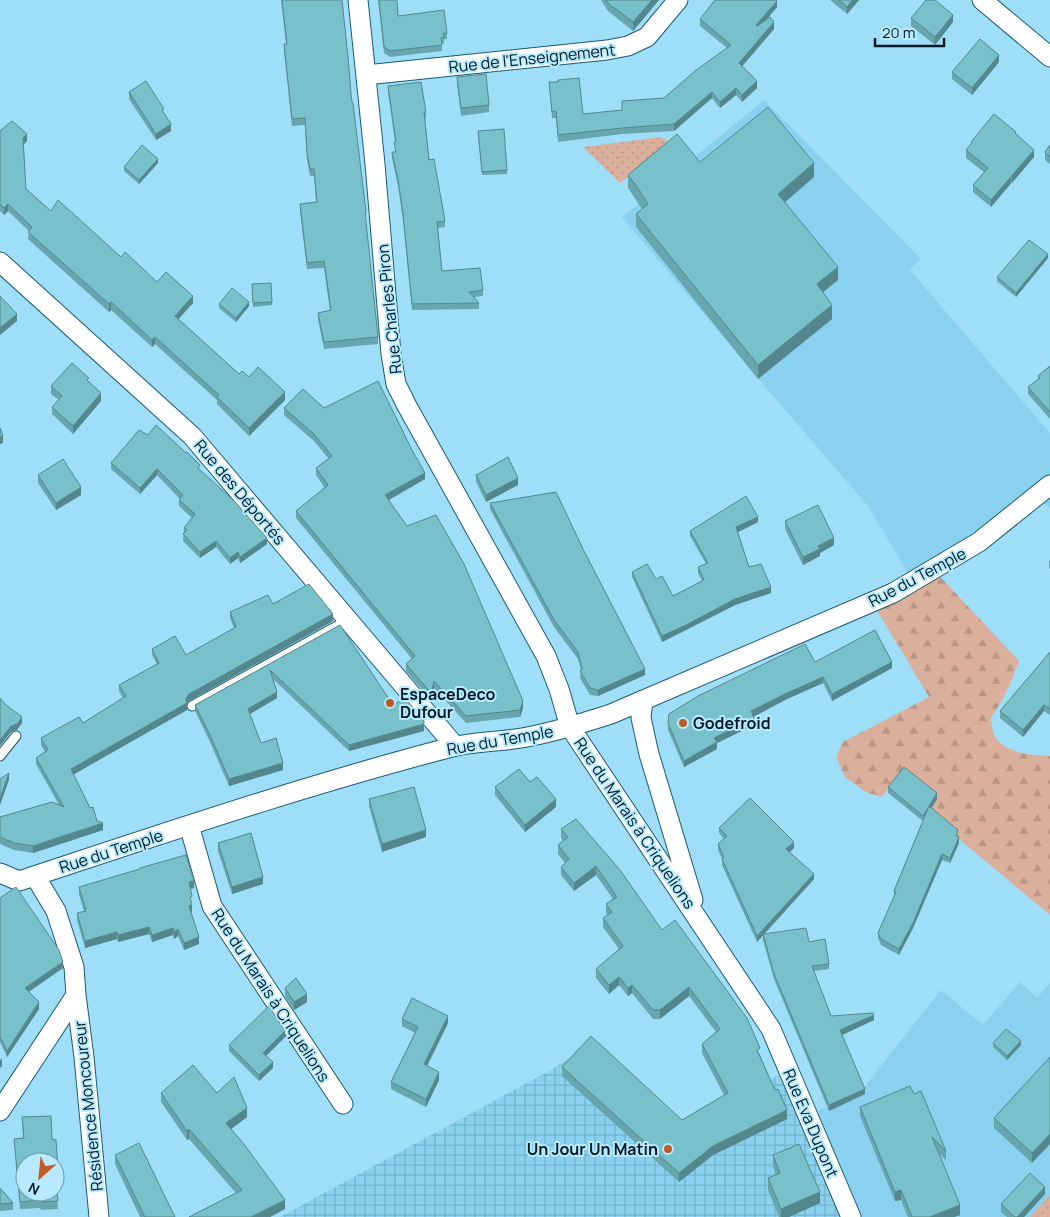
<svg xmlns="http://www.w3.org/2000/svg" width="1050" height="1217" viewBox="0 0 1050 1217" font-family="Manrope,sans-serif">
	<defs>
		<pattern id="industrial-grid" width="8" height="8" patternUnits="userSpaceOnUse" patternTransform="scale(1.25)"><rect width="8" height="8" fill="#89d1ef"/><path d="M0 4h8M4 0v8" fill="none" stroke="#74b3cd"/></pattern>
		<pattern id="grass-dots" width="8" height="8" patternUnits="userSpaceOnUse" patternTransform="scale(1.25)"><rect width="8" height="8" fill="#daaf9c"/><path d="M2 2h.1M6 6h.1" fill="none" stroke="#b99686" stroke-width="1.8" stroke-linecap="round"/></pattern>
		<pattern id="forest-firs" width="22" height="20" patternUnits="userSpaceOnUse" patternTransform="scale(1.25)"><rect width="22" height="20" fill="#daaf9c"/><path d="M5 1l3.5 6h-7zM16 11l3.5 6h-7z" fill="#b99686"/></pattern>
	</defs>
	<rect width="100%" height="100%" fill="#9fdef9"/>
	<path fill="#89d1ef" d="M 764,100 L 921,259 L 910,270 L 1050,433 L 1050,508 L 1036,496 L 913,581 L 868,506 L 751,370 L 622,217 Z
		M 1020,982 L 1037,998 L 1050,983 L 1050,1195 L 1030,1217 L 851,1217 L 809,1117 L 820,1110 L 858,1095 L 941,990 L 983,1025 Z"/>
	<path fill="url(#industrial-grid)" d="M 590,1045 L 679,1126 L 789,1070 L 851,1217 L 280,1217 L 551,1070 Z"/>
	<path fill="url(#grass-dots)" d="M 661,137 L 671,143 L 620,183 L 583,147 Z
		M 1050,1195 L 1050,1217 L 1030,1217 Z"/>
	<path fill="url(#forest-firs)" d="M 933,569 L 1019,661 C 1011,683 1004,699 991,718 C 992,724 992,733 995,737 C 1007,754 1032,755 1050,756 L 1050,915 L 893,784 L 881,797 L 866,792 L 845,777 L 836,757 L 843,742 L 929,697 L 872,602 Z"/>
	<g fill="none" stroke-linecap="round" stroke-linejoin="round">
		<g stroke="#185b71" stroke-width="11">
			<path id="lane" d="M 192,706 L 348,620
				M 0,756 L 16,736"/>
		</g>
		<g stroke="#185b71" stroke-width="21">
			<path id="street" d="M 358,0 L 375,164 L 391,354 L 396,384 L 407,406 L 546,656 L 559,689 L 570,727 L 771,1029 L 851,1217
				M 982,0 L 1050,57
				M 366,75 L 607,50 L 628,46 L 647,37 L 678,0
				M 0,262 L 192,436 L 455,746
				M 643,700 L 641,718 L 649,754 L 693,900
				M 189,825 L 212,906 L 343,1104
				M 0,873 L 19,881 C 162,834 306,785 452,747 C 476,741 503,742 527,737 C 555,732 583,723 611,714 L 893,593 L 979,542 L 1050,485
				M 76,995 L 84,1057 L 99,1217
				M 0,1111 L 76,995 L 74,967 L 56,911 L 35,876"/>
		</g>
		<use href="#lane" stroke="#fff" stroke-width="9"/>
		<use href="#street" stroke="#fff" stroke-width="19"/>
	</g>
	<path fill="#67a6ae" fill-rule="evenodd" d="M 281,0 L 342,0 L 351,94 L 366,212 L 365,219 L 378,337 L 378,344 L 324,349 L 318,319 L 318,313 L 330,311 L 324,268 L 307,269 L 300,211 L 300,204 L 316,202 L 314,176 L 310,176 L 307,160 L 305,125 L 292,126 L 284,51 L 284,44 L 286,44 Z
		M 378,0 L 397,0 L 398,16 L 447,33 L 447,39 L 444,39 L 444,43 L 442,44 L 442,51 L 390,57 L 384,53 Z
		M 601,0 L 659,0 L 633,31 L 608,11 Z
		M 830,0 L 859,0 L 847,14 Z
		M 777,7 L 767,19 L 774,29 L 742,66 L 757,88 L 742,102 L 736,95 L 720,108 L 712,98 L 674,131 L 622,134 L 558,142 L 556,118 L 552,118 L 549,82 L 583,114 L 622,110 L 622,101 L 664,98 L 727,48 L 700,26 L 700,19 Z
		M 911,18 L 953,22 L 935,45 L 911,26 Z
		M 999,62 L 972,95 L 952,79 L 952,72 Z
		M 457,77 L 489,105 L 489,112 L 461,116 L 457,84 Z
		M 388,86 L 426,112 L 426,118 L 425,118 L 429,160 L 445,221 L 445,227 L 438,228 L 442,271 L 483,290 L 483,296 L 474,297 L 479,303 L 479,309 L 412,310 L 403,220 L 398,186 L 392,158 L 392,152 L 395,152 L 395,142 L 388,92 Z
		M 129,92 L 164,113 L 171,131 L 156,140 L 129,99 Z
		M 0,131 L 27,141 L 23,145 L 26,189 L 51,211 L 157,282 L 193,303 L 178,319 L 239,374 L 249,377 L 285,400 L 249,436 L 217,404 L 217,400 L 155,344 L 152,347 L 111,310 L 109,312 L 28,239 L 29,231 L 8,211 L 4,215 L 0,211 Z
		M 478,135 L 507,170 L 507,174 L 482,175 Z
		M 1016,135 L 1034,157 L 991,207 L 973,192 L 973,185 L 984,172 L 966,158 L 966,150 L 971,144 L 971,142 Z
		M 1050,145 L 1050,164 L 1045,160 L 1045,152 Z
		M 700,162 L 814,177 L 785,202 L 838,280 L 823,292 L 832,319 L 758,379 L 636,227 L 636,214 L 642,209 L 628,188 L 628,175 Z
		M 158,163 L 139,184 L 124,171 L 124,167 Z
		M 1048,258 L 1016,297 L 997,281 L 997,277 Z
		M 271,283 L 272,305 L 253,307 L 252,284 Z
		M 219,304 L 249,306 L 236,322 L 219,308 Z
		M 1050,366 L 1050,419 L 1028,394 L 1028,387 L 1038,379 L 1038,376 Z
		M 89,382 L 101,401 L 73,434 L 52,414 L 52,407 L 59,400 L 51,394 L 51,386 Z
		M 284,408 L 324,408 L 425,479 L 389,500 L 523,708 L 520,717 L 466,723 L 434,688 L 431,700 L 406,671 L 406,664 L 412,659 L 296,518 L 296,511 L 325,488 L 316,475 L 316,468 L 329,459 L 314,441 L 284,415 Z
		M 111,463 L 200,471 L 267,544 L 240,563 L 238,558 L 230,564 L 216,547 L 200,558 L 183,541 L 184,528 L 192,518 L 179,506 L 179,500 L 180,499 L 157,475 L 140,494 L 111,469 Z
		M 38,475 L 81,495 L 56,510 L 38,483 Z
		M 476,475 L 518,485 L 486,502 L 476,482 Z
		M 490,503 L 584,551 L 645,675 L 598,696 L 590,695 L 580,678 L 581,670 L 578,659 L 554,627 L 490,509 Z
		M 785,521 L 834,545 L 820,553 L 820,556 L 803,565 L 785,529 Z
		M 758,522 L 738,532 L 749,567 L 771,593 L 735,605 L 686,630 L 662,642 L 632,577 L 632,572 L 656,579 L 673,596 L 702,581 L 698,573 L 698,567 L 706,564 L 690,536 L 690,531 Z
		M 1050,560 L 1050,569 L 1049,568 L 1049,561 Z
		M 273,604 L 333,621 L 189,701 L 187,703 L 187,710 L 73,774 L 90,808 L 103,830 L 33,853 L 14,850 L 0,844 L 0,817 L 59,805 L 36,764 L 36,758 L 45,752 L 41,745 L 41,738 L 83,723 L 123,698 L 119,691 L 119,685 L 157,664 L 152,655 L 152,649 L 186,655 L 234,628 L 230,618 L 230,612 Z
		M 340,625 L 393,705 L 424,727 L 424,731 L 349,751 L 273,679 L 277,698 L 250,714 L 261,743 L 283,770 L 229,786 L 210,742 L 195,711 L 195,705 Z
		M 1050,652 L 1050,715 L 1044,711 L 1023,737 L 1000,718 L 1000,711 Z
		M 815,662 L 892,668 L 832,701 L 823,683 L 787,699 L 753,717 L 754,725 L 717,743 L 717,749 L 684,767 L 668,730 L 668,723 Z
		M 530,782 L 556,807 L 525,832 L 495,795 L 495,787 Z
		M 888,787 L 937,799 L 932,808 L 958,836 L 959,843 L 950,863 L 942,860 L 913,928 L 899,955 L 881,945 L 878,938 L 878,933 L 894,897 L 894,891 L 923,821 L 888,793 Z
		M 369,799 L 426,837 L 382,852 L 369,806 Z
		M 719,828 L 794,848 L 790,852 L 814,879 L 764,934 L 809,942 L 829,964 L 829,969 L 814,971 L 831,1016 L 874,1020 L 842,1035 L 865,1094 L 829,1111 L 774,979 L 763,940 L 763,935 L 757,942 L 722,865 L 722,859 L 718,850 L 718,844 L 724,839 L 719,833 Z
		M 561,829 L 662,930 L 760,1055 L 787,1119 L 713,1155 L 679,1182 L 562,1076 L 562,1067 L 682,1120 L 724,1095 L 702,1053 L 702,1044 L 716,1032 L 689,996 L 660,1019 L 653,1019 L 632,993 L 628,996 L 619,985 L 609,994 L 596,978 L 596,969 L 619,949 L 603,927 L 603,918 L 608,915 L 606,913 L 606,904 L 613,899 L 596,875 L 574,891 L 561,875 L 561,867 L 565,863 L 558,854 L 558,845 L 563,841 L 561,838 Z
		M 218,843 L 263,884 L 232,894 L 218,851 Z
		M 79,887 L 194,888 L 190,889 L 192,912 L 191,912 L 199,944 L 184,950 L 178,936 L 174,939 L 173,935 L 152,942 L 149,934 L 118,942 L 117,939 L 85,948 L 77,920 L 77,913 L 84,911 L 79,894 Z
		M 0,898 L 63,968 L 29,992 L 39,1009 L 7,1057 L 0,1042 Z
		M 285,988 L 307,1002 L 294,1010 L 285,996 Z
		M 402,1019 L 448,1023 L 427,1066 L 439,1080 L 426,1107 L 391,1089 L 391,1082 L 415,1033 L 402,1026 Z
		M 285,1037 L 266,1056 L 273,1068 L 259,1081 L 229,1051 L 229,1045 Z
		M 993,1043 L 1021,1045 L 1007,1060 L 993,1047 Z
		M 1050,1057 L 1032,1163 L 994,1128 L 994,1118 Z
		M 161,1093 L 217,1093 L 247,1117 L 231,1129 L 285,1209 L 270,1217 L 189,1217 L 236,1193 L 189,1139 L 187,1140 L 161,1102 Z
		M 914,1094 L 946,1151 L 946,1160 L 938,1153 L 960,1215 L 954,1217 L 908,1217 L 901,1200 L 895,1201 L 860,1116 L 860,1107 Z
		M 22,1117 L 52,1139 L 58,1168 L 58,1176 L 55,1176 L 58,1209 L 41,1210 L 40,1208 L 20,1209 L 14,1139 L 23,1138 ZM 25,1162 L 55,1162 L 55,1192 Z
		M 115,1155 L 175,1217 L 140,1217 L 115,1164 Z
		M 773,1155 L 820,1203 L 789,1217 L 779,1217 L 768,1190 L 768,1178 L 776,1175 L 773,1166 Z
		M 0,1188 L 13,1203 L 13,1210 L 0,1211 Z
		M 1045,1194 L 1024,1217 L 1007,1217 L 1001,1212 L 1001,1204 Z"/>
	<path fill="#54878d" d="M 652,0 L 659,0 L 633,31 L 633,22 Z
		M 853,0 L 859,0 L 847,14 L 847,7 Z
		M 777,1 L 777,7 L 756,32 L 756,25 Z
		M 953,15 L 953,22 L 935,45 L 935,37 Z
		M 774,22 L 774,29 L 739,70 L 739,63 Z
		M 999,55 L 999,62 L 972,95 L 972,88 Z
		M 757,81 L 757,88 L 742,102 L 742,95 Z
		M 736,88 L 736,95 L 720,108 L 720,102 Z
		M 712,92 L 712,98 L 674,131 L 674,124 Z
		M 171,124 L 171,131 L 156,140 L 156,134 Z
		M 27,134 L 27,141 L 23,145 L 23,138 Z
		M 1034,150 L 1034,157 L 1012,183 L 1012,176 Z
		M 158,159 L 158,163 L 139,184 L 139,180 Z
		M 814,163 L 814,177 L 778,208 L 778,194 Z
		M 1011,175 L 1011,183 L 991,207 L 991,200 Z
		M 8,204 L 8,211 L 4,215 L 4,208 Z
		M 1048,254 L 1048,258 L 1016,297 L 1016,293 Z
		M 838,267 L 838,280 L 817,297 L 817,284 Z
		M 193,296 L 193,303 L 175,323 L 175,316 Z
		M 111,302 L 111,310 L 109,312 L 109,304 Z
		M 249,302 L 249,306 L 236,322 L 236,318 Z
		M 832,305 L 832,319 L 758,379 L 758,365 Z
		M 17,314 L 17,321 L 0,335 L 0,328 Z
		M 155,337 L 155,344 L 152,347 L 152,340 Z
		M 285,392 L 285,400 L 249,436 L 249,428 Z
		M 101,393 L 101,401 L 73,434 L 73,426 Z
		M 3,436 L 3,443 L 0,444 L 0,437 Z
		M 157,469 L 157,475 L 140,494 L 140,488 Z
		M 425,473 L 425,479 L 385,502 L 385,495 Z
		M 518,478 L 518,485 L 486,502 L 486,495 Z
		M 81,487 L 81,495 L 56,510 L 56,503 Z
		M 758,517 L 758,522 L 736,533 L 736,527 Z
		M 267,538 L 267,544 L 240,563 L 240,557 Z
		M 834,538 L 834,545 L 820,553 L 820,556 L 803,565 L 803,557 L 818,546 Z
		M 216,541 L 216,547 L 200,558 L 200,552 Z
		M 238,552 L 238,558 L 230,564 L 230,558 Z
		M 771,587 L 771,593 L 735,605 L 686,630 L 662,642 L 662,636 L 735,599 Z
		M 333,614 L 333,621 L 189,701 L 187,703 L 187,710 L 71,776 L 71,769 L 186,699 L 189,694 Z
		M 892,662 L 892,668 L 832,701 L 832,694 Z
		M 645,669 L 645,675 L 598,696 L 598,690 Z
		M 823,677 L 823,683 L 787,699 L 751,718 L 751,711 L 787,693 Z
		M 434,681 L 434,688 L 431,700 L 431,693 Z
		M 277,692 L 277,698 L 248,715 L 248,709 Z
		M 523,701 L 523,708 L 520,717 L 520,710 Z
		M 1044,705 L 1044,711 L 1023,737 L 1023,730 Z
		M 22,717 L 22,723 L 17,730 L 11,732 L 0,746 L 0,740 L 11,726 Z
		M 754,718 L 754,725 L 717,743 L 717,749 L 684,767 L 684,761 L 714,738 Z
		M 424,721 L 424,731 L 349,751 L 349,745 Z
		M 283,763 L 283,770 L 229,786 L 229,779 Z
		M 9,773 L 9,780 L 0,805 L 0,798 Z
		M 937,793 L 937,799 L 929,811 L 929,806 Z
		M 556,799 L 556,807 L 525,832 L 525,825 Z
		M 103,823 L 103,830 L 33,853 L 33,846 Z
		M 426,830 L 426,837 L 382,852 L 382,844 Z
		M 959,837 L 959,843 L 950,863 L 950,858 Z
		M 794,842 L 794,848 L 786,855 L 786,849 Z
		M 942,854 L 942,860 L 913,928 L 899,955 L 899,949 Z
		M 596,866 L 596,875 L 574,891 L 574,883 Z
		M 814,874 L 814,879 L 757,942 L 757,936 Z
		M 263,877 L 263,884 L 232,894 L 232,887 Z
		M 194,881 L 194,888 L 189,889 L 189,882 Z
		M 192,905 L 192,912 L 189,913 L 189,906 Z
		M 149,927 L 149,934 L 118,942 L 118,935 Z
		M 173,928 L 173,935 L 152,942 L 152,935 Z
		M 178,929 L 178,936 L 174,939 L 174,932 Z
		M 117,932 L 117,939 L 85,948 L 85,941 Z
		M 199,937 L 199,944 L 184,950 L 184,943 Z
		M 63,962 L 63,968 L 25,994 L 25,988 Z
		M 619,977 L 619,985 L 609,994 L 609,985 Z
		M 632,985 L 632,993 L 628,996 L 628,988 Z
		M 689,987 L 689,996 L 660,1019 L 660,1010 Z
		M 307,994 L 307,1002 L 294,1010 L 294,1002 Z
		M 39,1002 L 39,1009 L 7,1057 L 7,1051 Z
		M 874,1015 L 874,1020 L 840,1036 L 840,1030 Z
		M 448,1016 L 448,1023 L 424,1072 L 424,1064 Z
		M 285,1031 L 285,1037 L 263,1059 L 263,1053 Z
		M 1021,1041 L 1021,1045 L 1007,1060 L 1007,1056 Z
		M 2,1058 L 2,1066 L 0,1068 L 0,1061 Z
		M 273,1062 L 273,1068 L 259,1081 L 259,1075 Z
		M 439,1072 L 439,1080 L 426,1107 L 426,1099 Z
		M 865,1089 L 865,1094 L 829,1111 L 829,1105 Z
		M 247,1108 L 247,1117 L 226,1133 L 226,1123 Z
		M 787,1110 L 787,1119 L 713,1155 L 679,1182 L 679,1173 L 713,1146 Z
		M 189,1129 L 189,1139 L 187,1140 L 187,1131 Z
		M 1050,1134 L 1050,1144 L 1032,1163 L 1032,1153 Z
		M 1045,1187 L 1045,1194 L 1024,1217 L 1017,1217 Z
		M 901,1190 L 901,1200 L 895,1201 L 895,1192 Z
		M 820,1192 L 820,1203 L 789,1217 L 781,1217 L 781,1209 Z
		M 285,1200 L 285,1209 L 270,1217 L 251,1217 Z
		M 960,1205 L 960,1215 L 954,1217 L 930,1217 Z"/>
	<path fill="#78c1ca" stroke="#54878d" d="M 282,0 L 342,0 L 348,57 L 351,94 L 352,102 L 353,103 L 364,195 L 366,212 L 365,212 L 378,337 L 324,342 L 318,313 L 331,310 L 324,261 L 307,263 L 300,204 L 317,202 L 314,169 L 310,169 L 307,153 L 305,118 L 292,119 L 284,44 L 287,44 Z
		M 379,0 L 397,0 L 398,16 L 444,10 L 447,33 L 443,33 L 444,37 L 441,38 L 442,45 L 390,51 L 384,47 Z
		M 606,0 L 652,0 L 633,22 L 608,3 Z
		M 715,0 L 776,0 L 777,1 L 756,25 L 757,26 L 770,17 L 774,22 L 739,63 L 757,81 L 742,95 L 736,88 L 720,102 L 712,92 L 674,124 L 622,128 L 558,135 L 556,111 L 552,112 L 549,82 L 558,82 L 558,80 L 579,78 L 583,114 L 622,110 L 622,101 L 664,98 L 695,71 L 731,45 L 700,19 Z
		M 839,0 L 853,0 L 847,7 Z
		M 926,0 L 935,0 L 953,15 L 935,37 L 911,18 Z
		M 980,39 L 999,55 L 972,88 L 952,72 Z
		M 486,74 L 489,105 L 461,108 L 457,77 Z
		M 146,81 L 164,109 L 162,110 L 171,124 L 156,134 L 129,92 Z
		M 421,82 L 426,112 L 424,112 L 429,160 L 434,159 L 445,221 L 437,222 L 442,271 L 480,268 L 483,290 L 469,292 L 479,303 L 412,304 L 403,214 L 398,180 L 392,152 L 396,152 L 394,142 L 396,142 L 388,86 Z
		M 768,107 L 814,163 L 778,194 L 838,267 L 817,284 L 832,305 L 758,365 L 636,214 L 648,204 L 638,188 L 628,175 L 677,134 L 700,162 Z
		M 994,114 L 1016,132 L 1015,133 L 1034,150 L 991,200 L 973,185 L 988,168 L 966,150 L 972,143 L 971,142 Z
		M 12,121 L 27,134 L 23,138 L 26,189 L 51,211 L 58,200 L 121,257 L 125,252 L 157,282 L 166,272 L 193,296 L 175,316 L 239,374 L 242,371 L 249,377 L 258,367 L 285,392 L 249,428 L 217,397 L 219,395 L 155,337 L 152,340 L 111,302 L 109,304 L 28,232 L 32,227 L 8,204 L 4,208 L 0,204 L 0,131 Z
		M 504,129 L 507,170 L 482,172 L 478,131 Z
		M 142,145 L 158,159 L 139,180 L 124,167 Z
		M 1050,145 L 1050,157 L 1045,152 Z
		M 1029,240 L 1048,254 L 1016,293 L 997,277 Z
		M 271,283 L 272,302 L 253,303 L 252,284 Z
		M 232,288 L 249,302 L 236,318 L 219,304 Z
		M 0,296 L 17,314 L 0,328 Z
		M 72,363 L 89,378 L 87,380 L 101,393 L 73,426 L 52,407 L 62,396 L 51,386 Z
		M 1050,366 L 1050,412 L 1028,387 L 1040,378 L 1038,376 Z
		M 378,381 L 412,450 L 425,473 L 385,495 L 407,526 L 436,515 L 464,564 L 523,701 L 520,710 L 466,716 L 434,681 L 431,693 L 406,664 L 415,656 L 296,511 L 328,485 L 316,468 L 332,456 L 314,434 L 284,408 L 303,389 L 324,408 Z
		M 156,425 L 186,453 L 187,452 L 200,465 L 198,468 L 234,501 L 267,538 L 240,557 L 238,552 L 230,558 L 216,541 L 200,552 L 183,534 L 187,530 L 184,528 L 195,514 L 179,500 L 183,495 L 157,469 L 140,488 L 111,463 L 139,430 L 148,435 Z
		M 0,428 L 3,436 L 0,437 Z
		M 508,457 L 518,478 L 486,495 L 476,475 Z
		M 63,459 L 81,487 L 56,503 L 38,475 Z
		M 556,492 L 584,551 L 645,669 L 598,690 L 590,688 L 580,671 L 582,669 L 578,652 L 554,620 L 490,503 Z
		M 746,496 L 758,517 L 736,527 L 749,567 L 761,564 L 771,587 L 735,599 L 686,625 L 662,636 L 632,572 L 647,564 L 656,579 L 662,576 L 673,596 L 704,580 L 698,567 L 708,563 L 690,531 Z
		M 818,505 L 834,538 L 818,546 L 820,549 L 803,557 L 785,521 Z
		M 309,584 L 333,614 L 189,694 L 186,699 L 187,703 L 71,769 L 90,808 L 93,807 L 97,821 L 103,823 L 33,846 L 14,843 L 0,837 L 0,817 L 52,802 L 64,807 L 36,758 L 48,750 L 41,738 L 79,717 L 83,723 L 126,696 L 119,685 L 159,663 L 152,649 L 175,636 L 186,655 L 236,627 L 230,612 L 268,595 L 273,604 Z
		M 340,625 L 393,705 L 405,698 L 424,721 L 424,724 L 349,745 L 270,670 L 277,692 L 248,709 L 261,743 L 276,738 L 283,763 L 229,779 L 210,735 L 195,705 Z
		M 875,630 L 892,662 L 832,694 L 823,677 L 787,693 L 751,711 L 754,718 L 714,738 L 717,742 L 684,761 L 668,723 L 669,714 L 698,696 L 805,644 L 815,662 Z
		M 1050,652 L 1050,709 L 1044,705 L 1023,730 L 1000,711 Z
		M 0,698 L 6,705 L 22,717 L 17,724 L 11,726 L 0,740 Z
		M 904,767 L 937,793 L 929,806 L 958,830 L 956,836 L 959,837 L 950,858 L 942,854 L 913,923 L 899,949 L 881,939 L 878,933 L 896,892 L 894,891 L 929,806 L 923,816 L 888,787 Z
		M 519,769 L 530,782 L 537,777 L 556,799 L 525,825 L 495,787 Z
		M 9,773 L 0,798 L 0,779 Z
		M 414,787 L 426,830 L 382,844 L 369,799 Z
		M 750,798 L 794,842 L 786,849 L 814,874 L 757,936 L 722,859 L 724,857 L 718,844 L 727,836 L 719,828 Z
		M 576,819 L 620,870 L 662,930 L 675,920 L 747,1018 L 760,1048 L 757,1050 L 775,1090 L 778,1089 L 787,1110 L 713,1146 L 679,1173 L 562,1067 L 591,1036 L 682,1120 L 728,1093 L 702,1044 L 720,1029 L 689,987 L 660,1010 L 653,1010 L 632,985 L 628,988 L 619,977 L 609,985 L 596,969 L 623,946 L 603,918 L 612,912 L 606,904 L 617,897 L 596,866 L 574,883 L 561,867 L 569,859 L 558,845 L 568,837 L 561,829 Z
		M 251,833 L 263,877 L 232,887 L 218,843 Z
		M 186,855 L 194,881 L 189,882 L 192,896 L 190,897 L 192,905 L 189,906 L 199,937 L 184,943 L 178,929 L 174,932 L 173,928 L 152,935 L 149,927 L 118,935 L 117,932 L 85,941 L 77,913 L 86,911 L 79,887 L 140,869 L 140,868 Z
		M 16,887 L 59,950 L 63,962 L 25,988 L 39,1002 L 7,1051 L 0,1036 L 0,898 Z
		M 806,928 L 809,942 L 825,939 L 829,964 L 812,966 L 831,1016 L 873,1013 L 874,1015 L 840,1030 L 865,1089 L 829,1105 L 774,974 L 763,934 Z
		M 296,978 L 307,994 L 294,1002 L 285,988 Z
		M 412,998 L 448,1016 L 424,1064 L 439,1072 L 426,1099 L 391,1082 L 418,1027 L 402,1019 Z
		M 269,1006 L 285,1031 L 263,1053 L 273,1062 L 259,1075 L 229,1045 Z
		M 1006,1029 L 1021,1041 L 1007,1056 L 993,1043 Z
		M 1050,1057 L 1050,1134 L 1032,1153 L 994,1118 Z
		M 193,1065 L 217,1093 L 234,1077 L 247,1108 L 226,1123 L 243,1143 L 285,1200 L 251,1217 L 189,1217 L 242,1190 L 189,1129 L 187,1131 L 161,1093 Z
		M 910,1086 L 914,1094 L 921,1091 L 946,1151 L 932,1137 L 960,1205 L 930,1217 L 912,1217 L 901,1190 L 895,1192 L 860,1107 Z
		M 51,1116 L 52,1139 L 56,1140 L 58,1168 L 55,1168 L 55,1162 L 25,1162 L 25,1192 L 55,1192 L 55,1174 L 58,1201 L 41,1202 L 40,1200 L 20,1202 L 14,1139 L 24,1138 L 22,1117 Z
		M 139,1143 L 175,1217 L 145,1217 L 115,1155 Z
		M 799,1144 L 820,1192 L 781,1209 L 768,1178 L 780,1173 L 773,1155 Z
		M 1030,1173 L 1045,1187 L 1017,1217 L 1015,1217 L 1001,1204 Z
		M 0,1188 L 13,1203 L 0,1204 Z"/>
	<g fill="#bf5b26" stroke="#b7eaff" stroke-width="2">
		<circle cx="390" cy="703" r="5"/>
		<circle cx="683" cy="723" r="5"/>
		<circle cx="668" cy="1149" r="5"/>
	</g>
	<g text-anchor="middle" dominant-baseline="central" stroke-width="4" stroke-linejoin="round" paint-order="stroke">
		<g font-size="16" fill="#011a23" stroke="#b7eaff">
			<text transform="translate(532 58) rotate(-6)">Rue de l'Enseignement</text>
			<text transform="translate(389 309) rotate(-96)">Rue Charles Piron</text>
			<text transform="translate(240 492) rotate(50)">Rue des Déportés</text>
			<text transform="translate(917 577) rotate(-28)">Rue du Temple</text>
			<text transform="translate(500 740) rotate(-10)">Rue du Temple</text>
			<text transform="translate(635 823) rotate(56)">Rue du Marais à Criquelions</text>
			<text transform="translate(111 851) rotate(-18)">Rue du Temple</text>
			<text transform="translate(271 995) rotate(57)">Rue du Marais à Criquelions</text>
			<text transform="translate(88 1106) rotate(-96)">Résidence Moncoureur</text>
			<text transform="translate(811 1123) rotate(67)">Rue Eva Dupont</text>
		</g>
		<g font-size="16" font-weight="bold" fill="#011a23" stroke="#b7eaff" text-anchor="start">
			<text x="400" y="694">EspaceDeco<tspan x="400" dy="18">Dufour</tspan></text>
			<text x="693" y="723">Godefroid</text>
			<text x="658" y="1149" text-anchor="end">Un Jour Un Matin</text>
		</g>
	</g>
	<g transform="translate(40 1177) rotate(207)"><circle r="24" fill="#b7eaff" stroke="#6e97a7"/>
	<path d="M0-4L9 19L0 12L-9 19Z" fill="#bf5b26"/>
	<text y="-8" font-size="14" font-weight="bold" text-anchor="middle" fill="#011a23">N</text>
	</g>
	<path d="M875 38v8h69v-8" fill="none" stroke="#011a23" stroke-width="2.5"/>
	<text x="882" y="38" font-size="15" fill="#011a23" stroke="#b7eaff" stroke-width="4" paint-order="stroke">20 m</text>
</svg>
